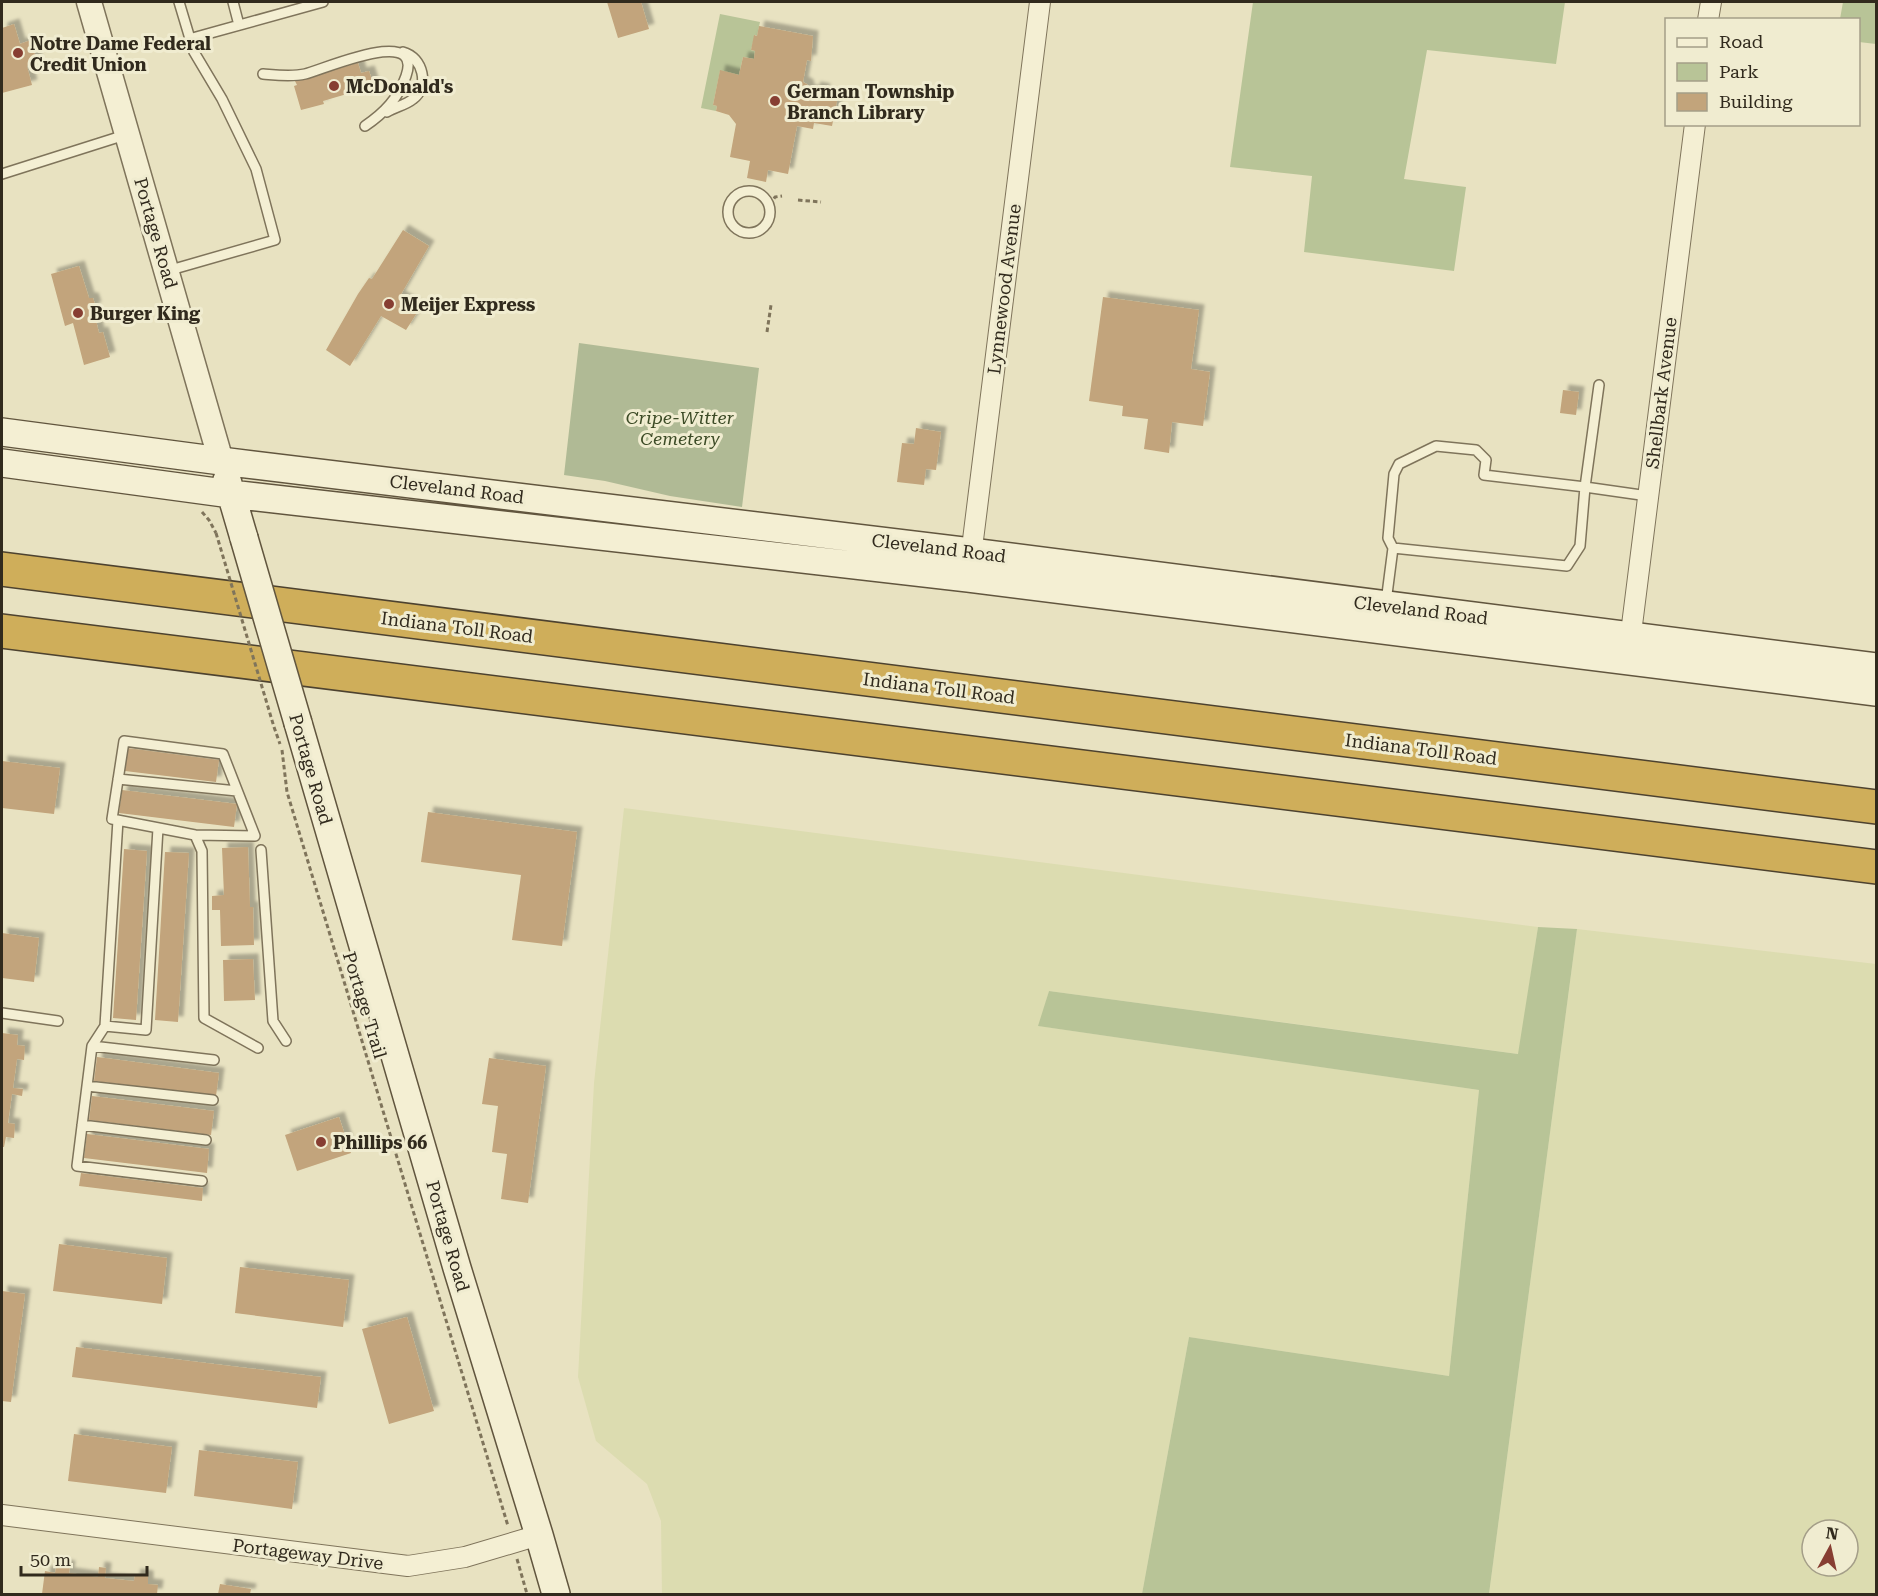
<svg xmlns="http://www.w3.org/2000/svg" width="1878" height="1596" viewBox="0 0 1878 1596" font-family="'Roboto Serif',serif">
	<defs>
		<filter id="shadow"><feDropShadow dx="5.5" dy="-5.5" stdDeviation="1.5" flood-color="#0004"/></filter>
	</defs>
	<rect width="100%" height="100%" fill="#e8e2c1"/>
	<path fill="#dcdcb0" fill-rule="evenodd" d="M 624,808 L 1538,927 L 1519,1054 L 1049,991 L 1039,1026 L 1479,1090 L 1449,1376 L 1189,1337 L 1142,1594 L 662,1594 L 661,1521 L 647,1484 L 596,1441 L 578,1377 L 594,1083 Z
		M 1577,929 L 1876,964 L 1876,1594 L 1489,1594 ZM 1812,1530 L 1848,1530 L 1848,1566 L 1812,1566 Z"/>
	<path fill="#b8c497" d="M 1253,2 L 1565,2 L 1556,64 L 1427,50 L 1404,179 L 1466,187 L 1454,271 L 1304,252 L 1312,176 L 1230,167 Z
		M 1843,2 L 1876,2 L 1876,44 L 1859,42 L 1858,20 L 1840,19 Z
		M 720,14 L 760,22 L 757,36 L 755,35 L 751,50 L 755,51 L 754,59 L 743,57 L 739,75 L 720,71 L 713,105 L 717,106 L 716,111 L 701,108 Z
		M 1538,927 L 1577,929 L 1489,1594 L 1142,1594 L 1189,1337 L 1449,1376 L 1479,1090 L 1038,1026 L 1049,991 L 1518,1054 Z"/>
	<path fill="#b0ba95" d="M 579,343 L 759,368 L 742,507 L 670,496 L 605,481 L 564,475 Z"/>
	<path fill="#c2a47b" filter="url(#shadow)" d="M 607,2 L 641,2 L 649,29 L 618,38 Z
		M 14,24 L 20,44 L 31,40 L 37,62 L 27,66 L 32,85 L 2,93 L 2,28 Z
		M 759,26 L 813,36 L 811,61 L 807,60 L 803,82 L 808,85 L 809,90 L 814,91 L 815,87 L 825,89 L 824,94 L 838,96 L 832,126 L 814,123 L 813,129 L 797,126 L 788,174 L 768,170 L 766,182 L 747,178 L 750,161 L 730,157 L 736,124 L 729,115 L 716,111 L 717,106 L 713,105 L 720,70 L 739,75 L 743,57 L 754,59 L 755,51 L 751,50 L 754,35 L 757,36 Z
		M 358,63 L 361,73 L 369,71 L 374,86 L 323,101 L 324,104 L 301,110 L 294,86 L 297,85 L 295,81 Z
		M 403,230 L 429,246 L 400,296 L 420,308 L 406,330 L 381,316 L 350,366 L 326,350 L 358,294 L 369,278 L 372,279 Z
		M 79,266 L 89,298 L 93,298 L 96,307 L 93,308 L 99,333 L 103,332 L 110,357 L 84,365 L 73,323 L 65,326 L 51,274 Z
		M 1103,297 L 1199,310 L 1191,369 L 1210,372 L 1203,426 L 1172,422 L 1169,453 L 1144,449 L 1148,419 L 1122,416 L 1123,406 L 1089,401 Z
		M 1563,390 L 1579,392 L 1576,415 L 1560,413 Z
		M 916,428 L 941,432 L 936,470 L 926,469 L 924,485 L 897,482 L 902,443 L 914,444 Z
		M 127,748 L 219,760 L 216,782 L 125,771 Z
		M 2,761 L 60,768 L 54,814 L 2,808 Z
		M 122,790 L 237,804 L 234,827 L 119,813 Z
		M 428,812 L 577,832 L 562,946 L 512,940 L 521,875 L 421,862 Z
		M 248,847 L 250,907 L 253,907 L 254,945 L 221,946 L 220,910 L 212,910 L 212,896 L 224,895 L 222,848 Z
		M 124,849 L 147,851 L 136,1020 L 113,1018 Z
		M 165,852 L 189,853 L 178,1022 L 155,1020 Z
		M 2,933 L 39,938 L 34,982 L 2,978 Z
		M 253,959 L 255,1000 L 224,1001 L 223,960 Z
		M 2,1033 L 18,1035 L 17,1045 L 25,1046 L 24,1060 L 17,1059 L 13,1088 L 23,1089 L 22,1096 L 12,1094 L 8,1123 L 15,1124 L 14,1138 L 6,1137 L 4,1147 L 2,1147 Z
		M 97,1057 L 219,1073 L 216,1096 L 94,1081 Z
		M 489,1058 L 546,1066 L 528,1203 L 501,1199 L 507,1154 L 492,1152 L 498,1106 L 482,1104 Z
		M 92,1096 L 214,1111 L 211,1135 L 89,1120 Z
		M 339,1117 L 351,1153 L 297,1171 L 285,1135 Z
		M 87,1134 L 209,1149 L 207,1173 L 84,1158 Z
		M 81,1173 L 203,1188 L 202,1201 L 79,1186 Z
		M 59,1244 L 167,1258 L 162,1304 L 53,1291 Z
		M 240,1267 L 349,1280 L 343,1327 L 235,1313 Z
		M 2,1291 L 25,1294 L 11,1402 L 2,1401 Z
		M 407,1317 L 434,1411 L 389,1424 L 362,1329 Z
		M 76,1347 L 321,1377 L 317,1408 L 72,1377 Z
		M 74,1434 L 172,1447 L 166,1493 L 68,1481 Z
		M 199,1450 L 298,1462 L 292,1509 L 194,1496 Z
		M 57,1564 L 70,1566 L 69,1573 L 98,1577 L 99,1567 L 106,1568 L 105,1578 L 134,1581 L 135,1574 L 148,1576 L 148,1584 L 158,1585 L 157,1594 L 42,1594 L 45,1571 L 55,1573 Z
		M 220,1584 L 251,1589 L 250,1594 L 218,1594 Z"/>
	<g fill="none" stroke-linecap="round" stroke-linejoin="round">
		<g stroke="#7f745b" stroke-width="12">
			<path id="service" d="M 233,2 L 239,25
				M 189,39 L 323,2
				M 263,74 C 276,75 291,77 305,74 C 323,70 424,24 406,76 C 398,99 384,113 365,126
				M 387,112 C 395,107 406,105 413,99 C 430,87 423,57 403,52
				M 2,174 L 125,135
				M728 212a21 21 0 1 1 42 0a21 21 0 1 1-42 0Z
				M 167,271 L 275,240 L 256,169 L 222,99 L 194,52 L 179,2
				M 1599,385 L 1585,487 L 1648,496
				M 1436,446 L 1476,450 L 1486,460 L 1484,475 L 1585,487 L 1580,546 L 1567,566 L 1393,548 L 1388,538 L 1394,474 L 1399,464 Z
				M 1386,602 L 1393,548
				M 118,779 L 237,791
				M 118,820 L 105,1026 L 146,1030 L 158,828
				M 195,835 L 255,836 L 223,754 L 124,741 L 112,819 L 195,835 L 202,851 L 204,1018 L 258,1048
				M 261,850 L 273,1021 L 286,1041
				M 2,1013 L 58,1021
				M 105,1026 L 92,1046 L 77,1166 L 202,1181
				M 92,1046 L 214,1060
				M 87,1086 L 213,1100
				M 82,1125 L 206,1140"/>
		</g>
		<g stroke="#7f745b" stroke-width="22">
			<path id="minor" d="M 1708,20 L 1711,2
				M 970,564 L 1040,2
				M 1629,649 L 1695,124
				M 2,1515 L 408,1566 L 465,1557 L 539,1535"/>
		</g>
		<g stroke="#7f745b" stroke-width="27">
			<path id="tertiary" d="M 89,2 L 221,461"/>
		</g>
		<g stroke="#61553e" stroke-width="30">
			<path id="secondary" d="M 2,432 L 221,461 L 971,552 L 1876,667
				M 2,463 L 231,494 L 968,578 L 1876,692
				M 227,480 L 244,538
				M 298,723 L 457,1268 L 539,1535 L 556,1594"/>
		</g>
		<g stroke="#4d422f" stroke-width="36">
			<path id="motorway" d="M 2,569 L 1876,807
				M 2,631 L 1876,867"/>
		</g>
		<path stroke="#7f745b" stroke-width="3" stroke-dasharray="4.5 3" stroke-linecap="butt" d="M 755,192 L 756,187
			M 798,200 L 821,202
			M 770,205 L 775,197 L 782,196
			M 767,332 L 771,305
			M 202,512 L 209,520 L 216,533
			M 274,727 L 280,744
			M 282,750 L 287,792 L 508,1526
			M 517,1559 L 527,1594"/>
		<use href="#service" stroke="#f4efd3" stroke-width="9"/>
		<use href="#minor" stroke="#f4efd3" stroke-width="20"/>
		<use href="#tertiary" stroke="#f4efd3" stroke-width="24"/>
		<use href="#secondary" stroke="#f4efd3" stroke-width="27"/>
		<use href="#motorway" stroke="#cfae5a" stroke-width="33"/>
		<g stroke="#61553e" stroke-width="30" stroke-linecap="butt">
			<path id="secondary-bridge" d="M 244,538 L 298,723"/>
		</g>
		<path stroke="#7f745b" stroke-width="3" stroke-dasharray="4.5 3" stroke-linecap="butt" d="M 216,533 L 274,727"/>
		<use href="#secondary-bridge" stroke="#f4efd3" stroke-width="27"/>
	</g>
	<g fill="#873e32" stroke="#f0ecd0" stroke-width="2">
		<circle cx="18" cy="53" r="6"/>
		<circle cx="334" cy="86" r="6"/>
		<circle cx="775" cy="101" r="6"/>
		<circle cx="389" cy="304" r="6"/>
		<circle cx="78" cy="313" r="6"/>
		<circle cx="321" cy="1142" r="6"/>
	</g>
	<g text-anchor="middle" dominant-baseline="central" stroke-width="6" stroke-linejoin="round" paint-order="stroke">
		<g font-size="18" font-weight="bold" fill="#312a1d" stroke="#f0ecd0" text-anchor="start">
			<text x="30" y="43">Notre Dame Federal<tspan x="30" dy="21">Credit Union</tspan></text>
			<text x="346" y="86">McDonald's</text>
			<text x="787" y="91">German Township<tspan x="787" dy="21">Branch Library</tspan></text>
			<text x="401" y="304">Meijer Express</text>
			<text x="90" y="313">Burger King</text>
			<text x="333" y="1142">Phillips 66</text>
		</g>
		<g font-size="18" fill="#312a1d" stroke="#f0ecd0">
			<text transform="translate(156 233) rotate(74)">Portage Road</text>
			<text transform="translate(1004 289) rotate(-83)">Lynnewood Avenue</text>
			<text transform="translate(1661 393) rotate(-83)">Shellbark Avenue</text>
			<text transform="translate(457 489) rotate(7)">Cleveland Road</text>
			<text transform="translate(939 548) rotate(7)">Cleveland Road</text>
			<text transform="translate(1421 610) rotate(7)">Cleveland Road</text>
			<text transform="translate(457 627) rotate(7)">Indiana Toll Road</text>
			<text transform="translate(939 688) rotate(7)">Indiana Toll Road</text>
			<text transform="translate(1421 749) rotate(7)">Indiana Toll Road</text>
			<text transform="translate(311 769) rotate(74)">Portage Road</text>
			<text transform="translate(365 1005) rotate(73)">Portage Trail</text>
			<text transform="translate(448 1236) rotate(74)">Portage Road</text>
			<text transform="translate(308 1554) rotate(7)">Portageway Drive</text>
		</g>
		<g font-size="18" font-style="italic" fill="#3c4b26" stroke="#f0ecd0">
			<text x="680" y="417">Cripe-Witter<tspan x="680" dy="21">Cemetery</tspan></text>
		</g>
	</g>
	<rect width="1878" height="1596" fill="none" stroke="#312a1d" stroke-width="6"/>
	<rect x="1665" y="18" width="195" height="108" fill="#f0ecd0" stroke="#a49e88" stroke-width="1.5"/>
	<rect x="1677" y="38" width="30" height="9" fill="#f4efd3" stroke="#a49e88" stroke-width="1.5"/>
	<text x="1719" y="48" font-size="18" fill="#312a1d">Road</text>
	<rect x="1677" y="63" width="30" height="18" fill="#b8c497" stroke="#a49e88" stroke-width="1.5"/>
	<text x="1719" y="78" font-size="18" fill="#312a1d">Park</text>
	<rect x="1677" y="93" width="30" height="18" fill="#c2a47b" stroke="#a49e88" stroke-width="1.5"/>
	<text x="1719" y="108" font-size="18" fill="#312a1d">Building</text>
	<g transform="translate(1830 1548) rotate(8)"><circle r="28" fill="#f0ecd0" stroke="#a49e88" stroke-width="1.5"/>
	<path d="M0-4.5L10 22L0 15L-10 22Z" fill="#873e32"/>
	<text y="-9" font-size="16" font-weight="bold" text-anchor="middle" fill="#312a1d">N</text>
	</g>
	<path d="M21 1566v9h126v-9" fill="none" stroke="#312a1d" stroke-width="3"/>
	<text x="30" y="1566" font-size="18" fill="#312a1d" stroke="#f0ecd0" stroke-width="4.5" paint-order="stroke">50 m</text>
</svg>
